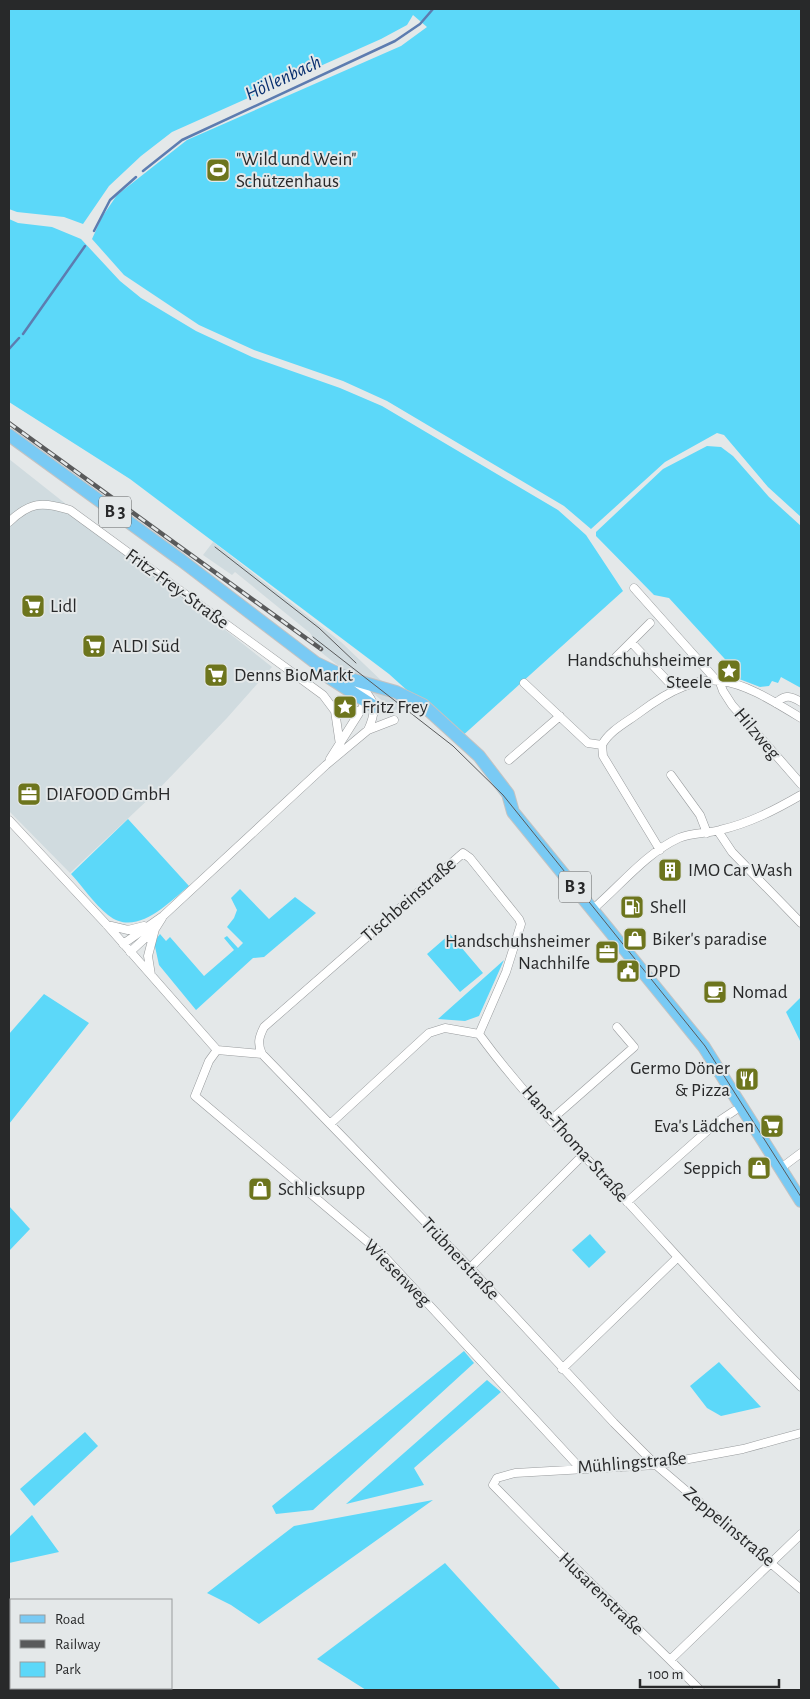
<svg xmlns="http://www.w3.org/2000/svg" width="810" height="1699" viewBox="0 0 810 1699" font-family="'Alegreya Sans',sans-serif">
	<rect width="100%" height="100%" fill="#e4e8e9"/>
	<path fill="#d0dbdf" d="M 9,459 L 272,667 L 227,718 L 154,794 L 70,873 L 9,811 Z
		M 213,542 L 341,642 L 410,708 L 394,710 L 322,653 L 310,633 L 235,572 L 232,575 L 203,555 Z"/>
	<path fill="#5cd8f9" d="M 9,9 L 801,9 L 801,517 L 768,487 L 724,435 L 717,433 L 665,462 L 591,529 L 564,506 L 387,401 L 343,381 L 254,350 L 199,325 L 124,275 L 92,239 L 102,217 L 117,195 L 187,140 L 401,46 L 427,27 L 413,15 L 407,25 L 381,39 L 172,132 L 141,156 L 109,186 L 83,224 L 64,217 L 17,212 L 9,209 Z
		M 9,219 L 18,223 L 52,227 L 81,239 L 120,281 L 141,298 L 196,331 L 252,357 L 340,388 L 382,406 L 558,510 L 586,535 L 623,591 L 460,738 L 389,674 L 130,479 L 9,402 Z
		M 707,446 L 721,447 L 733,456 L 769,497 L 801,526 L 801,688 L 781,677 L 778,683 L 772,681 L 769,686 L 760,687 L 734,677 L 734,669 L 669,598 L 654,595 L 596,536 L 596,532 L 663,469 Z
		M 128,819 L 189,886 C 168,903 136,938 108,915 C 94,904 83,887 71,874 Z
		M 240,889 L 269,919 L 295,897 L 316,913 L 264,957 L 253,958 L 196,1010 L 159,965 L 154,942 L 160,934 L 166,941 L 170,937 L 204,976 L 234,950 L 224,938 L 227,936 L 238,948 L 243,943 L 227,927 L 234,918 L 237,910 L 231,898 Z
		M 450,934 L 483,973 L 460,992 L 427,954 Z
		M 504,960 L 479,1016 L 465,1021 L 438,1019 Z
		M 44,994 L 89,1023 L 9,1124 L 9,1034 Z
		M 801,997 L 801,1043 L 786,1012 Z
		M 9,1206 L 30,1229 L 9,1251 Z
		M 590,1234 L 606,1252 L 589,1268 L 572,1250 Z
		M 464,1351 L 474,1363 L 313,1510 L 276,1514 L 272,1506 Z
		M 719,1362 L 761,1407 L 721,1416 L 707,1408 L 690,1386 Z
		M 487,1380 L 501,1392 L 414,1468 L 424,1485 L 346,1504 Z
		M 85,1432 L 98,1446 L 34,1506 L 20,1489 Z
		M 433,1500 L 259,1624 L 231,1605 L 207,1593 L 294,1526 Z
		M 32,1515 L 59,1552 L 9,1563 L 9,1537 Z
		M 445,1563 L 561,1690 L 366,1690 L 317,1659 Z"/>
	<g fill="none" stroke-linecap="round" stroke-linejoin="round">
		<path stroke="#5d7cb0" stroke-width="2.5" d="M 143,171 L 182,140 L 395,41 L 420,24 L 433,9
			M 94,231 L 110,200 L 136,177
			M 23,334 L 85,246
			M 9,349 L 19,338"/>
		<g stroke="#989b9d" stroke-width="9">
			<path id="street" d="M 9,522 C 30,502 42,501 70,510 L 323,695 L 335,711 L 340,745
				M 634,588 L 716,680
				M 650,623 L 631,642 L 675,689
				M 616,657 L 631,642
				M 719,680 L 723,691 L 732,705 L 801,784
				M 356,682 C 374,699 379,706 368,730
				M 524,683 L 588,743 L 602,745
				M 776,703 C 786,694 791,696 801,702
				M 335,711 L 345,714 L 358,711
				M 602,745 C 609,731 627,722 639,713 C 707,662 734,677 801,718
				M 602,745 L 603,756 L 660,850
				M 330,759 L 366,702
				M 509,760 L 560,716
				M 671,775 L 700,815 L 707,833
				M 9,820 L 107,925 L 217,1050
				M 718,831 L 732,852 L 801,923
				M 593,909 C 620,886 646,853 679,838 C 692,832 706,834 720,830 C 750,823 775,810 801,795
				M 107,925 L 128,930 L 144,926
				M 123,944 L 163,916 L 326,765 L 368,730 L 394,720
				M 130,952 L 155,929 L 162,918
				M 151,975 L 148,956 L 155,929
				M 479,1034 L 506,972 L 521,924 L 519,919 L 470,858 L 463,853 L 264,1027 C 259,1037 257,1043 262,1054 L 470,1268 L 614,1423 L 656,1465 L 801,1589
				M 217,1050 L 209,1061 L 195,1096 L 382,1254 L 580,1468
				M 217,1050 L 262,1054
				M 552,1119 L 634,1047 L 617,1027
				M 330,1124 L 429,1033 L 445,1028 L 479,1034 C 521,1092 573,1144 622,1196 C 681,1260 739,1326 801,1387
				M 781,1168 L 801,1153
				M 627,1202 L 716,1123 L 734,1111
				M 470,1268 L 583,1155
				M 562,1369 L 677,1258
				M 801,1433 L 743,1449 L 656,1465 L 515,1473 L 497,1478 L 493,1485 L 557,1550 L 670,1660 L 801,1534
				M 670,1660 L 700,1690"/>
		</g>
		<g stroke="#c3c3c3" stroke-width="14">
			<path id="primary" d="M 9,435 L 181,560 L 316,663 L 347,678 L 396,692 L 423,705 L 479,756 L 508,794 L 513,812 L 704,1047 L 801,1201
				M 321,669 L 330,678 L 375,707"/>
		</g>
		<use href="#street" stroke="#fff" stroke-width="8"/>
		<use href="#primary" stroke="#79caf4" stroke-width="12"/>
		<path stroke="#595a5b" stroke-width="1" d="M 215,547 L 319,628 L 356,663
			M 313,637 L 453,746 L 503,795 L 705,1046 L 801,1197"/>
		<g stroke="#595a5b" stroke-width="4.5">
			<path id="rail" d="M 9,423 L 321,649"/>
		</g>
		<use href="#rail" stroke="#e4e8e9" stroke-width="2.5" stroke-dasharray="8" stroke-linecap="butt"/>
	</g>
	<defs>
		<g id="stadium-square" transform="scale(1.25)"><rect x="-9" y="-9" width="18" height="18" rx="4" fill="#6d751d" stroke="#e4e8e9"/><path d="M0-5a6.5 5 0 1 0 0 10a6.5 5 0 1 0 0-10ZM-3.5-1.8h7v3.6h-7Z" fill="#fff"/></g>
		<g id="supermarket-square" transform="scale(1.25)"><rect x="-9" y="-9" width="18" height="18" rx="4" fill="#6d751d" stroke="#e4e8e9"/><path d="M-6-5.5h2.5l.6 2H6L4.5 2H-2.5L-4.4-4H-6ZM-1.5 3.2a1.3 1.3 0 1 0 .1 0ZM3 3.2a1.3 1.3 0 1 0 .1 0Z" fill="#fff"/></g>
		<g id="sight-square" transform="scale(1.25)"><rect x="-9" y="-9" width="18" height="18" rx="4" fill="#6d751d" stroke="#e4e8e9"/><path d="M0-6L1.8-2.2L6-1.7L2.9 1.2L3.7 5.4L0 3.3L-3.7 5.4L-2.9 1.2L-6-1.7L-1.8-2.2Z" fill="#fff"/></g>
		<g id="office-square" transform="scale(1.25)"><rect x="-9" y="-9" width="18" height="18" rx="4" fill="#6d751d" stroke="#e4e8e9"/><path d="M-6-3h4V-5.5h4V-3h4V5H-6ZM-1-4.5V-3h2v-1.5ZM-6 0V1H6V0Z" fill="#fff"/></g>
		<g id="building-square" transform="scale(1.25)"><rect x="-9" y="-9" width="18" height="18" rx="4" fill="#6d751d" stroke="#e4e8e9"/><path d="M-4-6H4V6H1V3H-1V6H-4ZM-2.5-4.3h1.7v1.8h-1.7ZM.8-4.3h1.7v1.8H.8ZM-2.5-1h1.7V.8h-1.7ZM.8-1h1.7V.8H.8Z" fill="#fff"/></g>
		<g id="fuel-square" transform="scale(1.25)"><rect x="-9" y="-9" width="18" height="18" rx="4" fill="#6d751d" stroke="#e4e8e9"/><path d="M-5.5-6h7V0h2V4h1.3V-2.5L3-4.5l.8-.8L6-3V5H2.5V1h-1V6h-7ZM-4.2-4.7v3.2H.2V-4.7Z" fill="#fff"/></g>
		<g id="shop-square" transform="scale(1.25)"><rect x="-9" y="-9" width="18" height="18" rx="4" fill="#6d751d" stroke="#e4e8e9"/><path d="M-5-2.5h2.3a2.7 3.5 0 0 1 5.4 0H5L5.5 6h-11ZM-1.5-2.5h3a1.5 2.3 0 0 0-3 0Z" fill="#fff"/></g>
		<g id="civic-square" transform="scale(1.25)"><rect x="-9" y="-9" width="18" height="18" rx="4" fill="#6d751d" stroke="#e4e8e9"/><path d="M-.6-6.5H3V-4.5H.6V-3L4-1V1h2V6H-6V1h2V-1L-.6-3ZM-1.2 2.5V6h2.4V2.5Z" fill="#fff"/></g>
		<g id="cafe-square" transform="scale(1.25)"><rect x="-9" y="-9" width="18" height="18" rx="4" fill="#6d751d" stroke="#e4e8e9"/><path d="M-5.5-4.5H6V0H3Q3 3.5 0 3.5H-2.5Q-5.5 3.5-5.5 0ZM3-3.2v2h1.7v-2ZM-6 4.5H4V6H-6Z" fill="#fff"/></g>
		<g id="restaurant-square" transform="scale(1.25)"><rect x="-9" y="-9" width="18" height="18" rx="4" fill="#6d751d" stroke="#e4e8e9"/><path d="M-5-6h1v4h1v-4h1v4h1v-4h1v5L-1.5 .5V6h-2V.5L-5-1ZM5-6V6H3V1.5H1.5Q1.5-4 5-6Z" fill="#fff"/></g>
	</defs>
	<g fill-rule="evenodd">
		<use href="#stadium-square" x="218" y="170"/>
		<use href="#supermarket-square" x="33" y="606"/>
		<use href="#supermarket-square" x="94" y="646"/>
		<use href="#sight-square" x="729" y="671"/>
		<use href="#supermarket-square" x="216" y="675"/>
		<use href="#sight-square" x="345" y="707"/>
		<use href="#office-square" x="29" y="794"/>
		<use href="#building-square" x="670" y="870"/>
		<use href="#fuel-square" x="632" y="907"/>
		<use href="#shop-square" x="635" y="939"/>
		<use href="#office-square" x="607" y="952"/>
		<use href="#civic-square" x="628" y="971"/>
		<use href="#cafe-square" x="715" y="992"/>
		<use href="#restaurant-square" x="747" y="1079"/>
		<use href="#supermarket-square" x="772" y="1126"/>
		<use href="#shop-square" x="759" y="1168"/>
		<use href="#shop-square" x="260" y="1189"/>
	</g>
	<g text-anchor="middle" dominant-baseline="central" stroke-width="4" stroke-linejoin="round" paint-order="stroke">
		<g fill="#e4e8e9" stroke="#606263" stroke-width="1">
			<rect x="99" y="496.5" width="32" height="31" rx="4"/>
			<rect x="559" y="871.5" width="32" height="31" rx="4"/>
		</g>
		<g font-size="18" font-weight="bold" fill="#28292a">
			<text x="115" y="512">B 3</text>
			<text x="575" y="887">B 3</text>
		</g>
		<g font-size="19" fill="#28292a" stroke="#e4e8e9" text-anchor="start">
			<text x="236" y="159">"Wild und Wein"<tspan x="236" dy="22">Schützenhaus</tspan></text>
			<text x="50" y="606">Lidl</text>
			<text x="112" y="646">ALDI Süd</text>
			<text x="712" y="660" text-anchor="end">Handschuhsheimer<tspan x="712" dy="22">Steele</tspan></text>
			<text x="234" y="675">Denns BioMarkt</text>
			<text x="362" y="707">Fritz Frey</text>
			<text x="46" y="794">DIAFOOD GmbH</text>
			<text x="688" y="870">IMO Car Wash</text>
			<text x="650" y="907">Shell</text>
			<text x="652" y="939">Biker's paradise</text>
			<text x="590" y="941" text-anchor="end">Handschuhsheimer<tspan x="590" dy="22">Nachhilfe</tspan></text>
			<text x="646" y="971">DPD</text>
			<text x="732" y="992">Nomad</text>
			<text x="730" y="1068" text-anchor="end">Germo Döner<tspan x="730" dy="22">&amp; Pizza</tspan></text>
			<text x="754" y="1126" text-anchor="end">Eva's Lädchen</text>
			<text x="742" y="1168" text-anchor="end">Seppich</text>
			<text x="278" y="1189">Schlicksupp</text>
		</g>
		<g font-size="19" fill="#28292a" stroke="#e4e8e9">
			<text transform="translate(177 589) rotate(36)">Fritz-Frey-Straße</text>
			<text transform="translate(757 734) rotate(50)">Hilzweg</text>
			<text transform="translate(409 900) rotate(-41)">Tischbeinstraße</text>
			<text transform="translate(575 1144) rotate(48)">Hans-Thoma-Straße</text>
			<text transform="translate(460 1259) rotate(47)">Trübnerstraße</text>
			<text transform="translate(397 1273) rotate(45)">Wiesenweg</text>
			<text transform="translate(632 1463) rotate(-5)">Mühlingstraße</text>
			<text transform="translate(729 1527) rotate(40)">Zeppelinstraße</text>
			<text transform="translate(601 1594) rotate(44)">Husarenstraße</text>
		</g>
		<g font-size="20" font-style="italic" fill="#082f6f" stroke="#e4e8e9">
			<text transform="translate(283 78) rotate(-25)">Höllenbach</text>
		</g>
	</g>
	<rect width="810" height="1699" fill="none" stroke="#28292a" stroke-width="20"/>
	<rect x="10" y="1599" width="162" height="90" fill="#e4e8e9" stroke="#999c9d"/>
	<rect x="20" y="1615" width="25" height="8" fill="#79caf4" stroke="#999c9d"/>
	<text x="55" y="1624" font-size="15" fill="#28292a">Road</text>
	<rect x="20" y="1640" width="25" height="8" fill="#595a5b" stroke="#999c9d"/>
	<text x="55" y="1649" font-size="15" fill="#28292a">Railway</text>
	<rect x="20" y="1662" width="25" height="15" fill="#5cd8f9" stroke="#999c9d"/>
	<text x="55" y="1674" font-size="15" fill="#28292a">Park</text>
	<path d="M640 1679v8h139v-8" fill="none" stroke="#28292a" stroke-width="2.5"/>
	<text x="648" y="1679" font-size="15" fill="#28292a" stroke="#e4e8e9" stroke-width="4" paint-order="stroke">100 m</text>
</svg>
